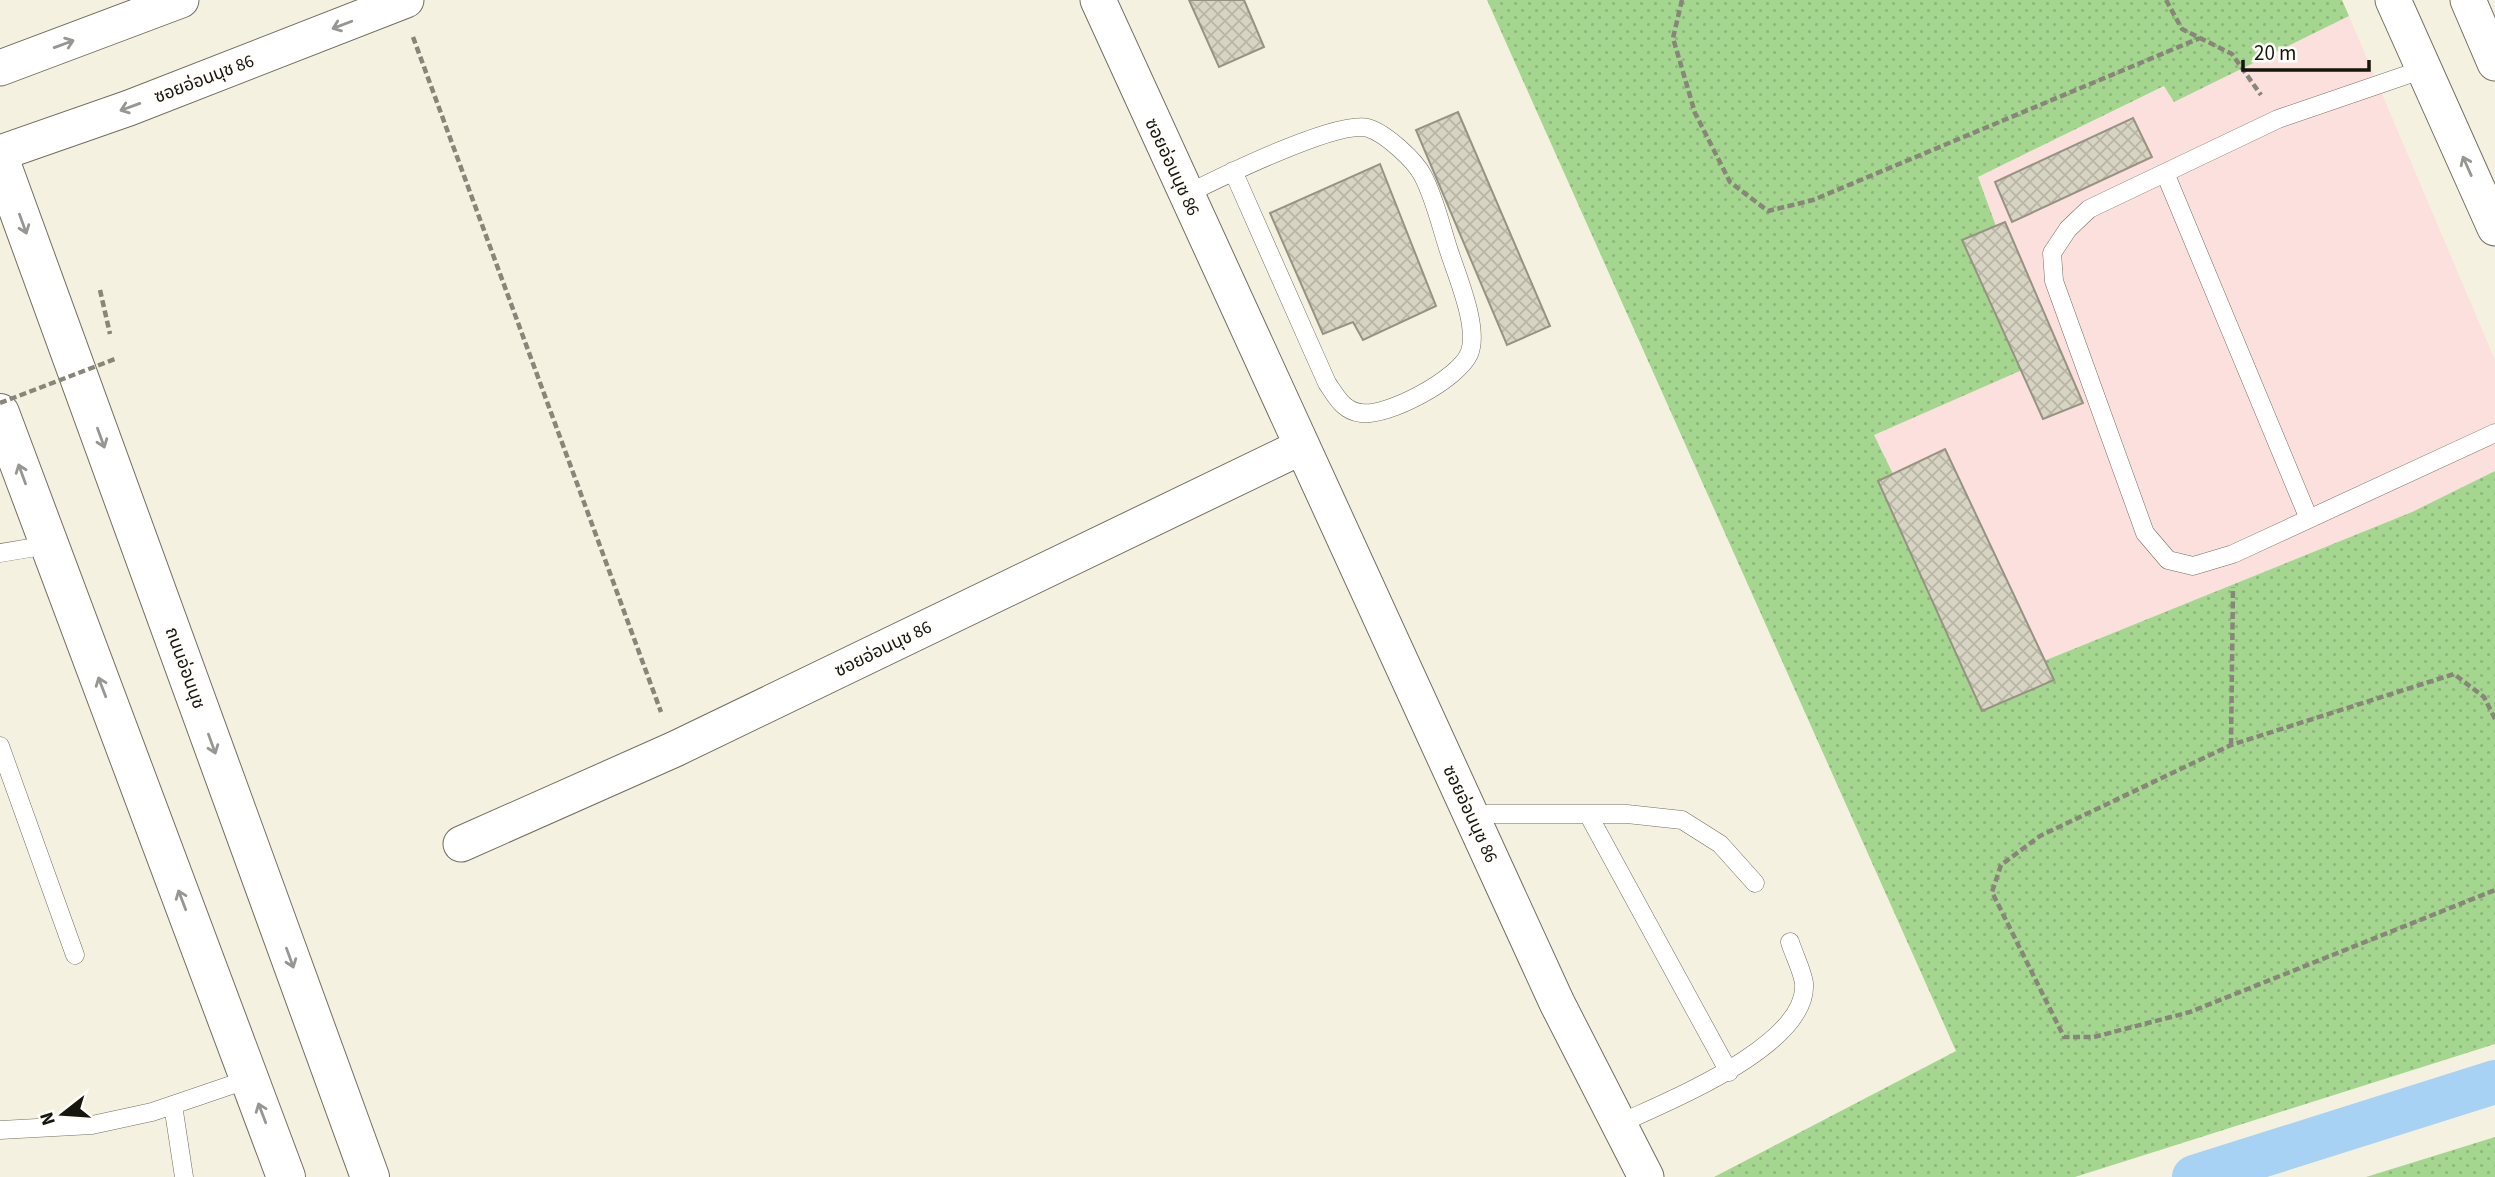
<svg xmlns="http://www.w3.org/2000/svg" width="2495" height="1177" viewBox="0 0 2495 1177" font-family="'Source Sans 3','Noto Sans Thai',sans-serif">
	<defs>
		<pattern id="green-dots" width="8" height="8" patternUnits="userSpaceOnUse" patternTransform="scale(1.75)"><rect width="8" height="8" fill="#a5d690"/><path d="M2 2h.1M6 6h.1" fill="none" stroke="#8db77b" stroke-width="1.8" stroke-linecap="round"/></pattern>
		<pattern id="building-cross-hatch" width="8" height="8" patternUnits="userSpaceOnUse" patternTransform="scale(1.75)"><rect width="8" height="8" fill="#d8d4c3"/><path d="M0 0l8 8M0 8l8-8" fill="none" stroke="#b9b5a6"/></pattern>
	</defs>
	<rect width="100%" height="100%" fill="#f5f1e0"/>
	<path fill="#fbe0dd" d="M 2349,16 L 2495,360 L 2495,471 L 2412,512 L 1994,681 L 1873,435 L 2044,359 L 1978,177 L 2165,86 L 2174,102 Z"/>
	<path fill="url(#green-dots)" d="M 1487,0 L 2342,0 L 2349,16 L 2174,102 L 2164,86 L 1978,177 L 2045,360 L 1874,435 L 1994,681 L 2412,512 L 2495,471 L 2495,1044 L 2075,1177 L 1714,1177 L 1956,1051 Z
		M 2495,1137 L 2495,1177 L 2366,1177 Z"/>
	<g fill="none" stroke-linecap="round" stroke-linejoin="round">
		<path stroke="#a7d2f4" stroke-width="44" d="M 2194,1177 L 2495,1082"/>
	</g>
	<path fill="url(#building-cross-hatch)" stroke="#969383" stroke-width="2" d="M 1189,0 L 1244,0 L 1264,47 L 1219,67 Z
		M 1458,112 L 1550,326 L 1507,345 L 1416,130 Z
		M 2133,118 L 2152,157 L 2012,222 L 1995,182 Z
		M 1380,164 L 1436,306 L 1363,340 L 1353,322 L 1323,334 L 1270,213 Z
		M 2005,222 L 2083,403 L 2043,419 L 1962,240 Z
		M 1945,449 L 2054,680 L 1982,711 L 1878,481 Z"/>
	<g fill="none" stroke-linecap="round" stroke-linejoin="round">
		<g stroke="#726f5f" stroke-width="19">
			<path id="lane" d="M 2424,69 L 2278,119 L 2089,209 L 2068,229 L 2052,253 L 2054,281 L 2145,533 L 2168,560 L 2193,566 L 2233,554 L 2495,433
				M 2165,173 L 2309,519
				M 1185,195 C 1217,179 1338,119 1368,128 C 1385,133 1415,160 1423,176 C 1435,199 1441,227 1449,251 C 1457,276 1480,329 1469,354 C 1458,379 1388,417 1361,413 C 1343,411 1336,396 1327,383 L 1233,171
				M 0,553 L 48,545
				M 0,746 L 75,955
				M 1470,814 L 1627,814 L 1682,820 L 1720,844 L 1755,883
				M 1589,816 L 1729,1072
				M 173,1105 L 184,1177
				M 1619,1124 C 1665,1102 1809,1046 1804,983 C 1802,970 1794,955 1790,942
				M 0,1130 L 92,1125 L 152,1112 L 249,1079"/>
		</g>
		<g stroke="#726f5f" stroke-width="37">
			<path id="street" d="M 1098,0 L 1557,1003 L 1646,1177
				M 2393,0 L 2495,228
				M 2468,0 L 2495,63
				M 0,68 L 181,0
				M 0,153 L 129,108 L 406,0
				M 461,844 L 675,749 L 1301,447"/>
		</g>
		<g stroke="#726f5f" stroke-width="40">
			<path id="primary" d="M 0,160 L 370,1177
				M 0,413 L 286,1177"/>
		</g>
		<path stroke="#888579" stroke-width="4.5" stroke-dasharray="7 3.5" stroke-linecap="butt" d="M 1682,0 L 1673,38 L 1695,113 L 1730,182 L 1768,211 L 1813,200 L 2200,38
			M 2166,0 L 2182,29 L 2232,54 L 2261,95
			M 413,37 L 661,712
			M 100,290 L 110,334
			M 2495,719 L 2484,697 L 2454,674 L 2231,745 L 2040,836 L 2001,865 L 1992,892 L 2064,1037 L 2094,1037 L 2190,1012 L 2495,890
			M 2231,745 L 2233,587"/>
		<use href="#lane" stroke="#fff" stroke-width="18"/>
		<use href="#street" stroke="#fff" stroke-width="35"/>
		<use href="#primary" stroke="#fff" stroke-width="38"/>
		<path stroke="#888579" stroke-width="4.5" stroke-dasharray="7 3.5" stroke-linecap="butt" d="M 0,403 L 115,359"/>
	</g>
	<defs><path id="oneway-shaft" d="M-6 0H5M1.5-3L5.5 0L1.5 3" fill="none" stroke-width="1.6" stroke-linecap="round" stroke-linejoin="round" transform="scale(1.75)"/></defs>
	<g stroke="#969693">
		<use href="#oneway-shaft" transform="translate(342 25) rotate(159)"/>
		<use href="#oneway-shaft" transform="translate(64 44) rotate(-20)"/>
		<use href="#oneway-shaft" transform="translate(130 107) rotate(160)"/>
		<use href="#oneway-shaft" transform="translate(2467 166) rotate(-114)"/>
		<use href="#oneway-shaft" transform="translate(23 224) rotate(70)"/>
		<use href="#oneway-shaft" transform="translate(101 438) rotate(70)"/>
		<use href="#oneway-shaft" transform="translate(22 474) rotate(-110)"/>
		<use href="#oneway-shaft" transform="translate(102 687) rotate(-111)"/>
		<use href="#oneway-shaft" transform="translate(212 744) rotate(70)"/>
		<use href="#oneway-shaft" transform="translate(182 900) rotate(-111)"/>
		<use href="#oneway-shaft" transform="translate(290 958) rotate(70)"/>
		<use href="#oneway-shaft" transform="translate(262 1113) rotate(-111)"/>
	</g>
	<g text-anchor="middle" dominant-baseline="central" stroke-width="6" stroke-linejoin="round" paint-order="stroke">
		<g font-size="18" fill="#16150e" stroke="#fffefb">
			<text transform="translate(204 79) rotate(-21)">ซอยอ่อนนุช 86</text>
			<text transform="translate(1172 167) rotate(65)">ซอยอ่อนนุช 86</text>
			<text transform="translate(883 649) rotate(-26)">ซอยอ่อนนุช 86</text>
			<text transform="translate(185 668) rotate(70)">ถนนอ่อนนุช</text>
			<text transform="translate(1470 814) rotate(65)">ซอยอ่อนนุช 86</text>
		</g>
	</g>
	<g transform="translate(63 1114) rotate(253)" stroke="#fffefb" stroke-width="5" paint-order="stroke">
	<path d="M0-5L12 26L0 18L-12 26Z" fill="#16150e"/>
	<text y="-10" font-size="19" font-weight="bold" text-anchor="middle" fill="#16150e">N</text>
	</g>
	<path d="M2243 60v10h126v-10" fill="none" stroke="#16150e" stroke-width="3.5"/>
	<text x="2254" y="60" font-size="21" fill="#16150e" stroke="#fffefb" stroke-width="5" paint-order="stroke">20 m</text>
</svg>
